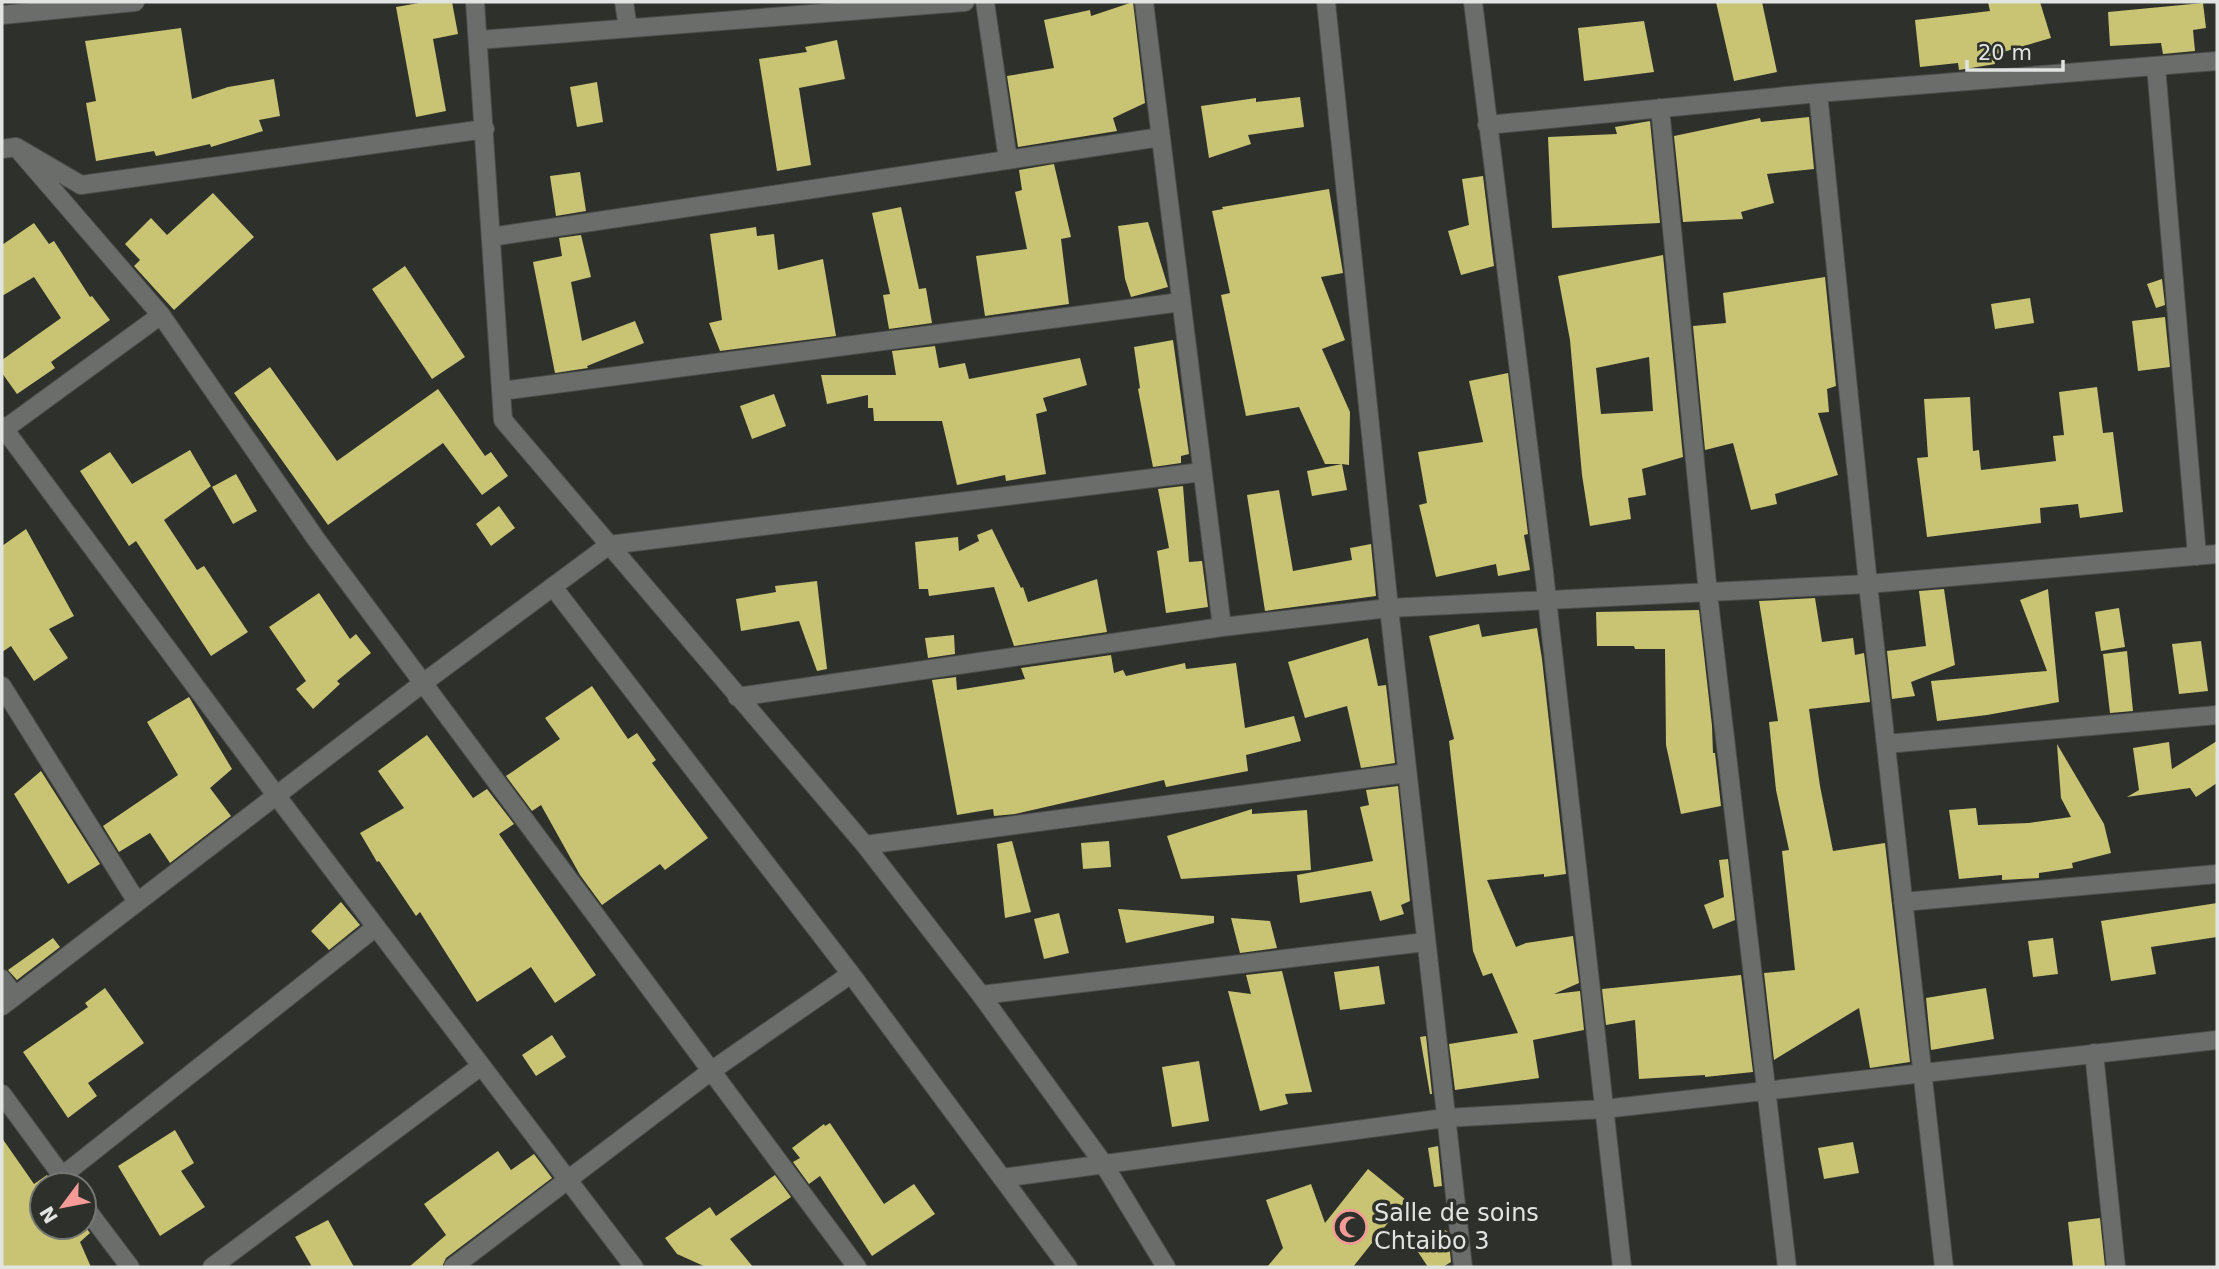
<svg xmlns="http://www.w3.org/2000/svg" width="2219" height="1269" viewBox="0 0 2219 1269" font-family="'DejaVu Sans',sans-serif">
	<rect width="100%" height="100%" fill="#2e302c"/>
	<path fill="#c8c473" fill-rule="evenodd" d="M 425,2 L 452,2 L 458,34 L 433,39 L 446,111 L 416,117 L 396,7 Z
		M 1133,2 L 1145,103 L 1113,118 L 1117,131 L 1018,147 L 1007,76 L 1054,68 L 1044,20 L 1090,10 L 1091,16 Z
		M 1716,2 L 1762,2 L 1777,72 L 1734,81 Z
		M 1988,2 L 2040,2 L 2051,38 L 1993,55 L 1995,64 L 1959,70 L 1958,63 L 1920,67 L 1915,20 L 1990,11 Z
		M 2203,3 L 2206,28 L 2193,30 L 2195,51 L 2163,54 L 2161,43 L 2110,46 L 2108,12 Z
		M 1644,21 L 1654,72 L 1584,81 L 1578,28 Z
		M 181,28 L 192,99 L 228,87 L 274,79 L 280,116 L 259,120 L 263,131 L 211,147 L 210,144 L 156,156 L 154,151 L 96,161 L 86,103 L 96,101 L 85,41 Z
		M 837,40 L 845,79 L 799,88 L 811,165 L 777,171 L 759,59 L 807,52 L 805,47 Z
		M 597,82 L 603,122 L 577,127 L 570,87 Z
		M 1300,97 L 1304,127 L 1248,135 L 1251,144 L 1209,158 L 1201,106 L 1256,98 L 1256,102 Z
		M 1809,117 L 1814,169 L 1767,174 L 1774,203 L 1741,212 L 1743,219 L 1683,222 L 1674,136 L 1760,118 L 1761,122 Z
		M 1650,121 L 1660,223 L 1552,228 L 1548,137 L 1617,134 L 1615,127 Z
		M 1054,164 L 1071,237 L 1061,239 L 1069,304 L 985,316 L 976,256 L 1027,249 L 1015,192 L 1022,190 L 1019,170 Z
		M 580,172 L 586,211 L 556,216 L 550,176 Z
		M 1483,176 L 1494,266 L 1461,275 L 1448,231 L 1469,225 L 1462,179 Z
		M 1329,189 L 1343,273 L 1321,277 L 1345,340 L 1322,349 L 1350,412 L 1349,465 L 1342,464 L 1347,490 L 1312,496 L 1307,471 L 1342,464 L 1325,464 L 1299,407 L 1246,416 L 1221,295 L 1230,293 L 1212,211 L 1223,209 L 1222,207 Z
		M 213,193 L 254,237 L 174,310 L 134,266 L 140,260 L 125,244 L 151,218 L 167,235 Z
		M 901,207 L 919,289 L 926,288 L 932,323 L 889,329 L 883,295 L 890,294 L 872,213 Z
		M 1148,222 L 1168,287 L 1131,297 L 1125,279 L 1118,226 Z
		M 34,223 L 49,244 L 54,241 L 90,297 L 92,296 L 110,320 L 51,362 L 55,368 L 17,394 L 2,373 L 2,360 L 61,318 L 34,277 L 2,296 L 2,245 Z
		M 756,227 L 757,236 L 774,234 L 778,270 L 823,259 L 836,336 L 720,351 L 709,323 L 722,320 L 710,234 Z
		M 581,235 L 591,277 L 571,282 L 582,341 L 635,321 L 644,343 L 587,366 L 588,368 L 555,373 L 533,262 L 562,256 L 559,238 Z
		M 1663,255 L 1683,457 L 1642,469 L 1646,495 L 1628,498 L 1631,519 L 1590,526 L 1582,475 L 1570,340 L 1558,276 ZM 1649,357 L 1653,411 L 1601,414 L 1596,368 Z
		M 405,266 L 465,357 L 432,379 L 372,289 Z
		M 1825,277 L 1836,386 L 1827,389 L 1829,412 L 1818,413 L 1838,475 L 1775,494 L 1777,504 L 1751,510 L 1733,443 L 1705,450 L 1693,326 L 1726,323 L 1723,293 Z
		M 2162,279 L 2165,305 L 2156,308 L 2147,284 Z
		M 2030,298 L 2034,323 L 1995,329 L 1991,304 Z
		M 2165,317 L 2170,367 L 2138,371 L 2132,321 Z
		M 1173,340 L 1189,454 L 1181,456 L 1181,463 L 1153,467 L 1151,457 L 1154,456 L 1151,457 L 1138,389 L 1140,388 L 1134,347 Z
		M 935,346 L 939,368 L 965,363 L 969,379 L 1080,358 L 1087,385 L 1043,398 L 1047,411 L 1036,414 L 1046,474 L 1006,481 L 1005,475 L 957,485 L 942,421 L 874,421 L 873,408 L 868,408 L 868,395 L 827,404 L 821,375 L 896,375 L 892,351 Z
		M 270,367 L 337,461 L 438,389 L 485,456 L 491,452 L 508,476 L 482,495 L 443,443 L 328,525 L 234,393 Z
		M 1508,373 L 1528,534 L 1524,535 L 1530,570 L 1498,576 L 1496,564 L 1436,577 L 1419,505 L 1427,503 L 1418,452 L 1483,442 L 1469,381 Z
		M 2097,387 L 2103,433 L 2113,432 L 2123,512 L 2080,518 L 2078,504 L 2040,508 L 2041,523 L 1927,537 L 1917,458 L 1928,457 L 1924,399 L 1970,397 L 1973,451 L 1979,450 L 1981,470 L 2056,461 L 2053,436 L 2064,435 L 2059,392 Z
		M 774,394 L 786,426 L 752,439 L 740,406 Z
		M 190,450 L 211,486 L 164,520 L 197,570 L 204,566 L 248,632 L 211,656 L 136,541 L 129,546 L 80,471 L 110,452 L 132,484 Z
		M 236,474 L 257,511 L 233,524 L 212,487 Z
		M 1183,486 L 1189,562 L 1202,561 L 1208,607 L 1166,613 L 1157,551 L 1169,548 L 1158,489 Z
		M 1279,490 L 1293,571 L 1352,560 L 1350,548 L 1371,544 L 1376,596 L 1265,611 L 1247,495 Z
		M 499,506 L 515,528 L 491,546 L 476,524 Z
		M 26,529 L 74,616 L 49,629 L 68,658 L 34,681 L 11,646 L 2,652 L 2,546 Z
		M 992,529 L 1021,588 L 1023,587 L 1028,602 L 1097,579 L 1107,632 L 1014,646 L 994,587 L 929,596 L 928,589 L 919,589 L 915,542 L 958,537 L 959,551 L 979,541 L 977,535 Z
		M 817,581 L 827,669 L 817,671 L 799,621 L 741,631 L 736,599 L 776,592 L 775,586 Z
		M 1944,589 L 1955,665 L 1911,682 L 1915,696 L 1892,699 L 1887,651 L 1926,646 L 1919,591 Z
		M 2048,589 L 2059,702 L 1987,715 L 1937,721 L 1931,681 L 2047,671 L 2020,600 Z
		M 319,593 L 350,639 L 356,634 L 371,653 L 337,681 L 340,684 L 313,709 L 296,689 L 306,681 L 269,627 Z
		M 1815,598 L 1822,642 L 1853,638 L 1855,655 L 1864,653 L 1870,702 L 1809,709 L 1820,786 L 1833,851 L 1885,843 L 1910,1062 L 1870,1068 L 1859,1008 L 1774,1060 L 1764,973 L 1795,970 L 1782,851 L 1789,850 L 1776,790 L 1769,722 L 1778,721 L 1759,601 Z
		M 2119,608 L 2125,647 L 2101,651 L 2095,612 Z
		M 1699,610 L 1712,726 L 1713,753 L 1715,753 L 1721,806 L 1681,814 L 1666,745 L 1665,649 L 1635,649 L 1634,646 L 1597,646 L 1596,612 Z
		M 1479,624 L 1482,637 L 1537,628 L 1542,659 L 1566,874 L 1544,877 L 1544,874 L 1487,880 L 1516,947 L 1526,943 L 1573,936 L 1579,983 L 1554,994 L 1580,991 L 1584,1030 L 1533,1040 L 1539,1078 L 1455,1090 L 1449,1044 L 1518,1033 L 1492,973 L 1483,976 L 1473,951 L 1449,741 L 1454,739 L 1429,636 Z
		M 954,635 L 955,654 L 928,658 L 925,638 Z
		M 1368,638 L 1378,686 L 1386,685 L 1395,763 L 1361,768 L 1347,706 L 1305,718 L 1288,662 Z
		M 2201,641 L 2208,691 L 2179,694 L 2172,644 Z
		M 2127,651 L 2133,711 L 2110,713 L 2103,654 Z
		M 1111,655 L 1114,673 L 1123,670 L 1126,676 L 1185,663 L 1186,669 L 1236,663 L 1245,728 L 1294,716 L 1301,741 L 1246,755 L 1248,771 L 1166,787 L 1164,780 L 1015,814 L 994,816 L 993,809 L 957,815 L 932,680 L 956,677 L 957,690 L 1025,679 L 1021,668 Z
		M 592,686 L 628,739 L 637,733 L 656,760 L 652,763 L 708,838 L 665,870 L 660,864 L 602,905 L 580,875 L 541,805 L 532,811 L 506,776 L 560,739 L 545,718 Z
		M 189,697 L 232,769 L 210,788 L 231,816 L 170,863 L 150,833 L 119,852 L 103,826 L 178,775 L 147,722 Z
		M 427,735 L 473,798 L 487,789 L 514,824 L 499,834 L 596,975 L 555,1003 L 531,967 L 477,1002 L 420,912 L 416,916 L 379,861 L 377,862 L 360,833 L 404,808 L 378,771 Z
		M 2217,741 L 2217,783 L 2196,797 L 2190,788 L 2127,797 L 2139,790 L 2133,748 L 2169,742 L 2172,769 Z
		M 2057,744 L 2104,824 L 2111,853 L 2072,863 L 2073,868 L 2039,873 L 2039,878 L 2002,880 L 2002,875 L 1959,879 L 1949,810 L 1976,808 L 1978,825 L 2029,823 L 2071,817 L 2061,798 Z
		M 41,771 L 100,864 L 68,884 L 14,794 Z
		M 1398,786 L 1410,901 L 1401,905 L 1404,914 L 1380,921 L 1371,891 L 1300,903 L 1297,875 L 1373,861 L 1360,807 L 1369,805 L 1366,790 Z
		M 1252,809 L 1252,814 L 1307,810 L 1311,870 L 1181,879 L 1167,836 Z
		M 1012,841 L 1031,912 L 1005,918 L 997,844 Z
		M 1109,841 L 1111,867 L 1083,869 L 1081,843 Z
		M 1728,859 L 1735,920 L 1713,929 L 1704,905 L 1724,897 L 1719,860 Z
		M 341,902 L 360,925 L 329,950 L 311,931 Z
		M 2217,903 L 2217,937 L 2151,947 L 2156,974 L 2111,981 L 2101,921 Z
		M 1118,909 L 1214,916 L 1214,923 L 1126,943 Z
		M 1059,913 L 1069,953 L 1044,959 L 1034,919 Z
		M 1231,918 L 1270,921 L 1277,948 L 1240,953 Z
		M 53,938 L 60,947 L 17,980 L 8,970 Z
		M 2053,938 L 2058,974 L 2033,977 L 2028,941 Z
		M 1379,966 L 1385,1004 L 1340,1010 L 1334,972 Z
		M 1282,971 L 1312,1092 L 1285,1094 L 1288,1104 L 1260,1111 L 1228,991 L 1251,994 L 1246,975 Z
		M 1741,975 L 1753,1072 L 1705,1077 L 1705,1075 L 1639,1079 L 1635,1020 L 1606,1025 L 1602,989 Z
		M 105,988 L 144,1043 L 88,1083 L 97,1096 L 68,1118 L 23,1052 L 88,1007 L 85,1003 Z
		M 1986,988 L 1994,1039 L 1931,1050 L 1926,998 Z
		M 552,1035 L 566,1057 L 536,1076 L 522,1055 Z
		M 1426,1036 L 1432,1094 L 1430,1094 L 1420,1037 Z
		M 1199,1061 L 1209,1121 L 1172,1127 L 1162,1067 Z
		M 830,1123 L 884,1204 L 914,1184 L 935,1214 L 872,1256 L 820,1176 L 809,1184 L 793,1162 L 800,1158 L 792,1148 L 824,1124 L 825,1126 Z
		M 175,1130 L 194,1163 L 181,1171 L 205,1207 L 160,1236 L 118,1166 Z
		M 2,1138 L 34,1184 L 47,1175 L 55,1185 L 42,1185 L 42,1227 L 84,1227 L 84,1225 L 90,1233 L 80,1242 L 91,1267 L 2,1267 Z
		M 1853,1142 L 1859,1173 L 1824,1179 L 1818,1148 Z
		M 1438,1146 L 1442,1186 L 1434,1187 L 1428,1148 Z
		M 498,1151 L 511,1170 L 534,1154 L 552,1178 L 446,1258 L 442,1267 L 409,1267 L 446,1235 L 424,1204 Z
		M 1368,1169 L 1406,1200 L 1353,1267 L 1267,1267 L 1283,1248 L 1266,1200 L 1311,1184 L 1325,1223 Z
		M 775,1175 L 791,1197 L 730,1239 L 753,1267 L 706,1267 L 677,1254 L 665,1238 L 710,1207 L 716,1216 Z
		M 2100,1218 L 2105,1267 L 2073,1267 L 2068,1222 Z
		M 328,1220 L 354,1267 L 312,1267 L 295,1237 Z
		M 1445,1230 L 1448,1232 L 1451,1262 L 1443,1267 L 1428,1267 L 1416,1249 Z"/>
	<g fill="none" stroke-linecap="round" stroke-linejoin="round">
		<g stroke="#4b4d49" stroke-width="20">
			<path id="street" d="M 475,2 L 503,420 L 865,845 L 981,995 L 1103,1163 L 1166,1267
				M 624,2 L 628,28
				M 985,2 L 1008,160
				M 1144,2 L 1222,627
				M 1326,2 L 1389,608 L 1463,1267
				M 1473,2 L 1544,572 L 1622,1267
				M 2,15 L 135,2
				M 479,40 L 965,2
				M 2156,66 L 2197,556
				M 1818,93 L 1868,584 L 1944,1267
				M 1660,108 L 1708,593 L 1787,1267
				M 1487,125 L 1818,93 L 2217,61
				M 16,147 L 161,315 L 316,539 L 857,1267
				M 2,149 L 16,147 L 81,185 L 485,129
				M 491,237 L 1161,137
				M 501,391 L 1181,302
				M 2,426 L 276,795 L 634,1267
				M 2,431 L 161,315
				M 553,587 L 851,974 L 1068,1267
				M 2,686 L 137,902
				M 737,697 L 1222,627 L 1389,608 L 1868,584 L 2217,554
				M 1886,744 L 2217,715
				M 865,845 L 1407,773
				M 1903,902 L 2217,874
				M 2,979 L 15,996
				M 981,995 L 1425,942
				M 2,1006 L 423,683 L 609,545 L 1202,472
				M 2094,1053 L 2116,1267
				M 2,1094 L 68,1184
				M 62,1176 L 376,927
				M 1002,1178 L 1445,1118 L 1604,1109 L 2217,1040
				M 84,1206 L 130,1267
				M 212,1267 L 481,1066
				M 453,1267 L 711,1071 L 851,974"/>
		</g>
		<use href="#street" stroke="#6b6d6b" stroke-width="18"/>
	</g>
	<defs>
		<g id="mosque-ring" transform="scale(1.75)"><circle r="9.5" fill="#2e302c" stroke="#f59b97" stroke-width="1.5"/><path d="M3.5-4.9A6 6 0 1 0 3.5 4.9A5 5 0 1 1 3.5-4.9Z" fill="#f59b97"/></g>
	</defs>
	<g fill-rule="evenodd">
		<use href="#mosque-ring" x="1350" y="1227"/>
	</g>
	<g text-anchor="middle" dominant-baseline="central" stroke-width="7" stroke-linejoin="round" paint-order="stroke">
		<g font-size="24" fill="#e2e4e1" stroke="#2e302c" text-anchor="start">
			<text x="1374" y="1213">Salle de soins<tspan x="1374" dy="28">Chtaibo 3</tspan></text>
		</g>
	</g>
	<rect width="2219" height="1269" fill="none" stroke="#e2e4e1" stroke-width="7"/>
	<g transform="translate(63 1206) rotate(238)"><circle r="33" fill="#2e302c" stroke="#767874" stroke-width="2"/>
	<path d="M0-5L12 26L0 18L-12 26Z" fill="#f59b97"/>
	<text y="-10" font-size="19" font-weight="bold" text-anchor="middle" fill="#e2e4e1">N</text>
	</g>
	<path d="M1967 60v10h96v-10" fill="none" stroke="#e2e4e1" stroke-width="3.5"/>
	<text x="1978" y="60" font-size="21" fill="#e2e4e1" stroke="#2e302c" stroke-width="5" paint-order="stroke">20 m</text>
</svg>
